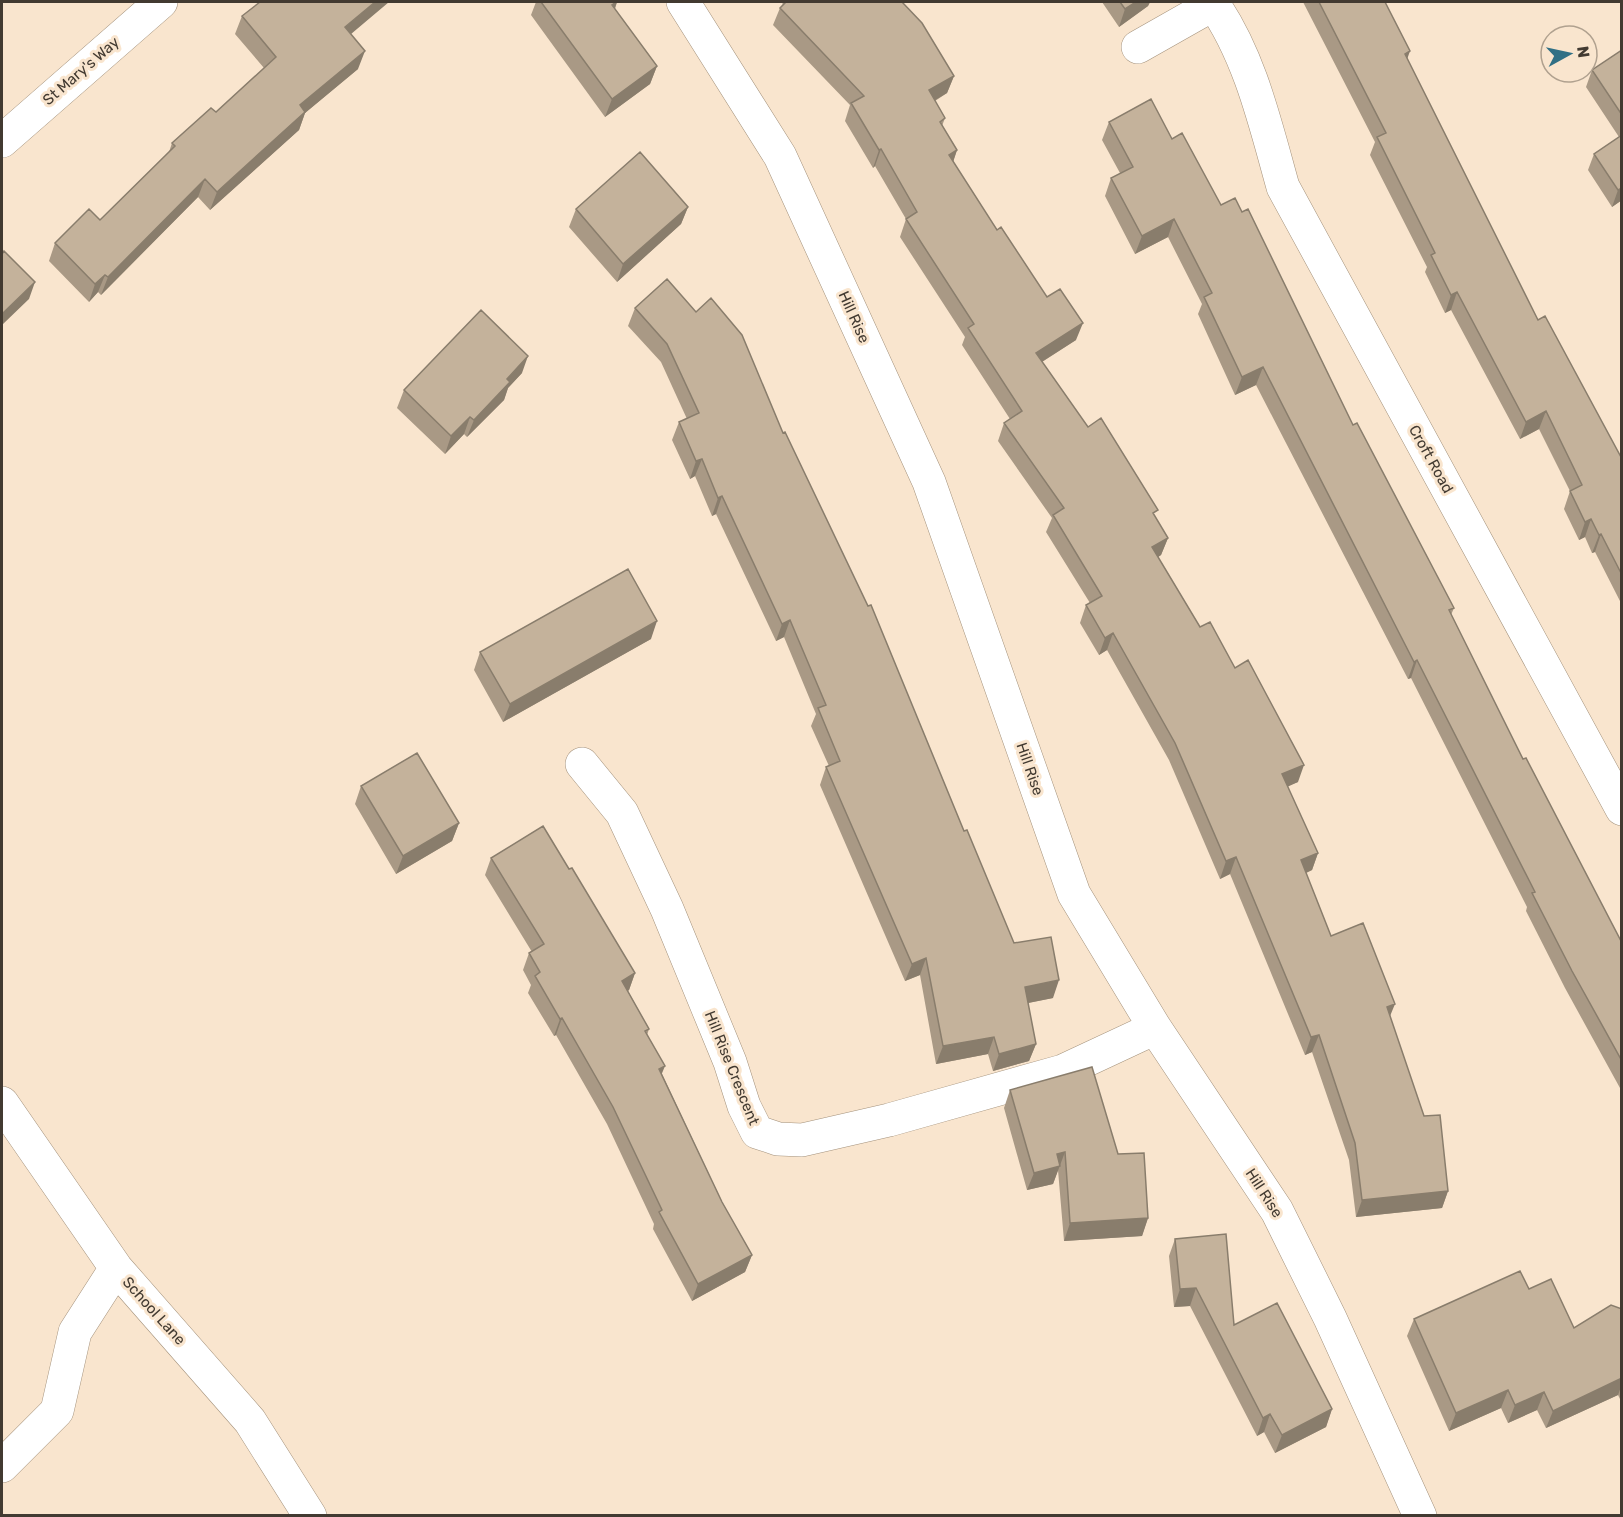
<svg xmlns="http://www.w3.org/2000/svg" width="1623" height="1517" viewBox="0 0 1623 1517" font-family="Rubik,sans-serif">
	<rect width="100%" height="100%" fill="#f9e5ce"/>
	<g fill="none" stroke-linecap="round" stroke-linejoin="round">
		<g stroke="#a4927c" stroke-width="34">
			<path id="minor" d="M 683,2 L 780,156 L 929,482 L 1074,894 L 1155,1028 L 1277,1211 L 1330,1318 L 1420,1516
				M 1212,2 C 1250,56 1265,123 1283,187 L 1622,809
				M 1138,47 L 1214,4
				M 2,141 L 161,2
				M 582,764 L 622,813 L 667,909 L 730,1062 L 744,1106 L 757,1132 L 778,1139 L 802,1140 L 889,1120 L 1063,1071 L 1155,1028
				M 2,1103 L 116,1268 L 250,1421 L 310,1516
				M 2,1466 L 57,1411 L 75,1332 L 116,1268"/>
		</g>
		<use href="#minor" stroke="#fff" stroke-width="33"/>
	</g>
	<path fill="#a99985" d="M 536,2 L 617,2 L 615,9 L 657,66 L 650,84 L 605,117 L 531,15 Z
		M 781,2 L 902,2 L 954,76 L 947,93 L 935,101 L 945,118 L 942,126 L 957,150 L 953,162 L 997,230 L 1076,340 L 1042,362 L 1088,427 L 1155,517 L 1168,538 L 1161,555 L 1158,557 L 1200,627 L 1298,782 L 1287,786 L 1318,853 L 1312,870 L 1306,873 L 1331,936 L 1390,1016 L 1448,1191 L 1442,1208 L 1356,1217 L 1349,1160 L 1312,1052 L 1305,1055 L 1230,874 L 1220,879 L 1169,760 L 1107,650 L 1099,655 L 1080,623 L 1086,605 L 1090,603 L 1046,532 L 1052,518 L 998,441 L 1004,423 L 1010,419 L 962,345 L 965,337 L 900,237 L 906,219 L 875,166 L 873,168 L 845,121 L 850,105 L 773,25 L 780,8 L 783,4 Z
		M 1102,2 L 1150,2 L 1148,6 L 1119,27 Z
		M 1303,2 L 1385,2 L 1407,59 L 1538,320 L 1622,459 L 1622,605 L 1595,552 L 1592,553 L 1585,537 L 1579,540 L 1564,509 L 1570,491 L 1539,429 L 1520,439 L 1451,310 L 1445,313 L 1425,272 L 1427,267 L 1370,155 L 1375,142 Z
		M 242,16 L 351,34 L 358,69 L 305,113 L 299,130 L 210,210 L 198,197 L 101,295 L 98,292 L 89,302 L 49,261 L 55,243 L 100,220 L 169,152 L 172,143 L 216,112 L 264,68 L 235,34 Z
		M 1622,50 L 1622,200 L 1612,207 L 1588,170 L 1594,154 L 1619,137 L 1586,87 L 1592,70 Z
		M 1109,122 L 1172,139 L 1221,205 L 1353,425 L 1454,608 L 1451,615 L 1523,759 L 1622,943 L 1622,1087 L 1620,1088 L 1565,988 L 1526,911 L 1527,907 L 1411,678 L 1408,679 L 1256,385 L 1235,395 L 1198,314 L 1202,304 L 1168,237 L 1135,254 L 1105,196 L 1111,178 L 1120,173 L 1102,140 Z
		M 688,207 L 681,224 L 617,282 L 569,227 L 576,209 Z
		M 635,308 L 783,433 L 1014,943 L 1053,998 L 1028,1003 L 1036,1044 L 1029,1061 L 993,1071 L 988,1054 L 936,1064 L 920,975 L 905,981 L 820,785 L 826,767 L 829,766 L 811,726 L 816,714 L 784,637 L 776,641 L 716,514 L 712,516 L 695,476 L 690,479 L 672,440 L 679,422 L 687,419 L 661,362 L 628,326 Z
		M 522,373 L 508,388 L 504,400 L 467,437 L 464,434 L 445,454 L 397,408 L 404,390 Z
		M 651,639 L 503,722 L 474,670 L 480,652 Z
		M 361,786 L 459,823 L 452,841 L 396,874 L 355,804 Z
		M 491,858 L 569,869 L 635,973 L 629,990 L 628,991 L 649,1029 L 647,1035 L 662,1074 L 722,1202 L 752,1255 L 745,1272 L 692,1301 L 653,1229 L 654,1224 L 607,1124 L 556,1035 L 554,1036 L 528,993 L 531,985 L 523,970 L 529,953 L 532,952 L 485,875 Z
		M 1010,1090 L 1118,1154 L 1148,1218 L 1142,1236 L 1064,1241 L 1058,1170 L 1053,1184 L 1027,1190 L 1004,1108 Z
		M 1175,1239 L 1234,1325 L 1332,1409 L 1326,1427 L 1275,1453 L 1264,1432 L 1257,1436 L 1190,1306 L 1174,1307 L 1169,1256 Z
		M 1529,1289 L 1574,1328 L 1622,1309 L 1622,1403 L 1618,1395 L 1546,1428 L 1537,1410 L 1508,1423 L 1501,1408 L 1449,1431 L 1407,1336 L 1414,1319 Z"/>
	<path fill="#897d6c" d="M 375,2 L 389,2 L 338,45 L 345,27 Z
		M 616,2 L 617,2 L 611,18 L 612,5 Z
		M 1136,2 L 1150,2 L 1148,6 L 1119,27 L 1125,9 Z
		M 365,51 L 358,69 L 305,113 L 299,130 L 210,210 L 217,192 L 300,105 Z
		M 1410,51 L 1404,68 L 1405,54 Z
		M 657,66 L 650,84 L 605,117 L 612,99 Z
		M 954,76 L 947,93 L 922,108 L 929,90 Z
		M 881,149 L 875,166 L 873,168 L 879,150 Z
		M 957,150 L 951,168 L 949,155 Z
		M 205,179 L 198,197 L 101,295 L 108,277 Z
		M 1622,188 L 1622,200 L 1612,207 L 1618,190 Z
		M 688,207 L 681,224 L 617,282 L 623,264 Z
		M 1174,219 L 1168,237 L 1135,254 L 1142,236 Z
		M 105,275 L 98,292 L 89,302 L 95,284 Z
		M 35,282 L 29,299 L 2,325 L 2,314 Z
		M 1457,292 L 1451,310 L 1445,313 L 1451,295 Z
		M 1083,323 L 1076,340 L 1029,370 L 1036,353 Z
		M 528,356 L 522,373 L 508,388 L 504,400 L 467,437 L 474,420 L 507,379 Z
		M 1263,367 L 1256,385 L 1235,395 L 1242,377 Z
		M 1546,411 L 1539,429 L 1520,439 L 1526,422 Z
		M 470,417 L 464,434 L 445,454 L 451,436 Z
		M 702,459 L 695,476 L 690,479 L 696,461 Z
		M 722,496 L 716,514 L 712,516 L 718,498 Z
		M 1591,519 L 1585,537 L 1579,540 L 1585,522 Z
		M 1601,534 L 1595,552 L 1592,553 L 1599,535 Z
		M 1168,538 L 1161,555 L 1146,565 L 1152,547 Z
		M 790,620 L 784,637 L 776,641 L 782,624 Z
		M 657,621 L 651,639 L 503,722 L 510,704 Z
		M 1113,633 L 1107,650 L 1099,655 L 1105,638 Z
		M 1417,660 L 1411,678 L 1408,679 L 1414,662 Z
		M 1304,765 L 1298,782 L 1276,792 L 1282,774 Z
		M 459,823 L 452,841 L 396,874 L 403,856 Z
		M 1318,853 L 1312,870 L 1295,878 L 1301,860 Z
		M 1236,857 L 1230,874 L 1220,879 L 1226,861 Z
		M 926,958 L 920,975 L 905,981 L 912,964 Z
		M 635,973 L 629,990 L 616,998 L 622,981 Z
		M 1059,980 L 1053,998 L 1018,1005 L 1025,987 Z
		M 1395,1004 L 1388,1021 L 1387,1007 Z
		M 562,1018 L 556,1035 L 554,1036 L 560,1019 Z
		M 1319,1035 L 1312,1052 L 1305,1055 L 1311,1037 Z
		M 994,1037 L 988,1054 L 936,1064 L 943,1046 Z
		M 1036,1044 L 1029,1061 L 993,1071 L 999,1054 Z
		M 665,1066 L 658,1083 L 659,1069 Z
		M 1065,1152 L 1053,1184 L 1027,1190 L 1034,1173 L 1057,1154 Z
		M 1448,1191 L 1442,1208 L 1356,1217 L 1362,1200 Z
		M 1148,1218 L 1142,1236 L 1064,1241 L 1070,1223 Z
		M 752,1255 L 745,1272 L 692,1301 L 698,1284 Z
		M 1196,1288 L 1190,1306 L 1174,1307 L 1180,1289 Z
		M 1622,1378 L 1622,1384 L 1618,1395 L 1546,1428 L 1553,1411 Z
		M 1508,1390 L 1501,1408 L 1449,1431 L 1456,1413 Z
		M 1544,1392 L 1537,1410 L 1508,1423 L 1515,1405 Z
		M 1332,1409 L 1326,1427 L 1275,1453 L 1282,1435 Z
		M 1270,1414 L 1264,1432 L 1257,1436 L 1263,1418 Z"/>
	<path fill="#c4b29b" stroke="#897d6c" stroke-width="1.5" d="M 260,2 L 375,2 L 345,27 L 365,51 L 300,105 L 305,112 L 217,192 L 205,179 L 108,277 L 105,275 L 95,284 L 55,243 L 89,209 L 100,220 L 175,146 L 172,143 L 211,108 L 216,112 L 276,57 L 242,16 Z
		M 541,2 L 616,2 L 612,5 L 657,66 L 612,99 Z
		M 786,2 L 902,2 L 922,23 L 954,76 L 929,90 L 945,118 L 940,122 L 957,150 L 949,155 L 997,230 L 1001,227 L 1047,297 L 1060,289 L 1083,323 L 1036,353 L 1088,427 L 1101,418 L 1158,510 L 1153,513 L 1168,538 L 1152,547 L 1200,627 L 1210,622 L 1235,668 L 1248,660 L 1304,765 L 1282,774 L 1318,853 L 1301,860 L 1331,936 L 1363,923 L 1395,1004 L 1387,1007 L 1424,1116 L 1440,1115 L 1448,1191 L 1362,1200 L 1355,1143 L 1319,1035 L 1311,1037 L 1236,857 L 1226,861 L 1175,743 L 1113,633 L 1105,638 L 1086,605 L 1102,596 L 1053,515 L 1064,508 L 1004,423 L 1022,411 L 968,328 L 974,324 L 906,219 L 917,212 L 881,149 L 879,150 L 851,103 L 864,96 L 780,8 Z
		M 1120,2 L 1136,2 L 1125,9 Z
		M 1319,2 L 1385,2 L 1410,51 L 1405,54 L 1538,320 L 1545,316 L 1622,459 L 1622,575 L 1601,534 L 1599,535 L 1591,519 L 1585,522 L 1570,491 L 1582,485 L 1546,411 L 1526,422 L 1457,292 L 1451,295 L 1431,255 L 1435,253 L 1377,137 L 1386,133 Z
		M 1622,50 L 1622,115 L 1592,70 Z
		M 1151,99 L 1172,139 L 1182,133 L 1221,205 L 1235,198 L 1242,212 L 1248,209 L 1353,425 L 1357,423 L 1454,608 L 1449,610 L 1523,759 L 1526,758 L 1622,943 L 1622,1061 L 1572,971 L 1532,893 L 1535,892 L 1417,660 L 1414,662 L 1263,367 L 1242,377 L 1204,297 L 1212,293 L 1174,219 L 1142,236 L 1111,178 L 1133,167 L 1109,122 Z
		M 1622,135 L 1622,188 L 1618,190 L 1594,154 Z
		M 640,152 L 688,207 L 623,264 L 576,209 Z
		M 4,251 L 35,282 L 2,314 L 2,254 Z
		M 667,279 L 696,312 L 711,298 L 742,335 L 783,433 L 785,432 L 868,606 L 871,605 L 964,831 L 967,830 L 1014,943 L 1051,937 L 1059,980 L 1025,987 L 1036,1044 L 999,1054 L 994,1037 L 943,1046 L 926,958 L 912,964 L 826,767 L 840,761 L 818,708 L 826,705 L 790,620 L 782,624 L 722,496 L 718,498 L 702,459 L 696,461 L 679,422 L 699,413 L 667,344 L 635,308 Z
		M 481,310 L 528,356 L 507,379 L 510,382 L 474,420 L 470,417 L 451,436 L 404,390 Z
		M 628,569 L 657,621 L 510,704 L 480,652 Z
		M 417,753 L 459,823 L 403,856 L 361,786 Z
		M 543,826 L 569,869 L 572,868 L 635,973 L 622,981 L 649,1029 L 645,1031 L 665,1066 L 659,1069 L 722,1202 L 752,1255 L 698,1284 L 659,1212 L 662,1210 L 613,1107 L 562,1018 L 560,1019 L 535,976 L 540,972 L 529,953 L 544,944 L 491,858 Z
		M 1092,1067 L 1118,1154 L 1144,1153 L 1148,1218 L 1070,1223 L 1065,1152 L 1057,1154 L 1060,1166 L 1034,1173 L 1010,1090 Z
		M 1226,1234 L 1234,1325 L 1277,1303 L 1332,1409 L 1282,1435 L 1270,1414 L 1263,1418 L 1196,1288 L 1180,1289 L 1175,1239 Z
		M 1520,1271 L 1529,1289 L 1551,1279 L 1574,1328 L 1611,1305 L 1622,1309 L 1622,1378 L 1553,1411 L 1544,1392 L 1515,1405 L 1508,1390 L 1456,1413 L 1414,1319 Z"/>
	<g text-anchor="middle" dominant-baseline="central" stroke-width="6" stroke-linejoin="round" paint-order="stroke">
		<g font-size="15" fill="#423a31" stroke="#f9e5ce">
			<text transform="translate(81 71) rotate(-41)">St Mary's Way</text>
			<text transform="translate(854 317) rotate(66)">Hill Rise</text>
			<text transform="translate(1431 459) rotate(61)">Croft Road</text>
			<text transform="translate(1030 769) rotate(71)">Hill Rise</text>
			<text transform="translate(732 1068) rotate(68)">Hill Rise Crescent</text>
			<text transform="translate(1264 1193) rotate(57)">Hill Rise</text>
			<text transform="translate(154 1311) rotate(48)">School Lane</text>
		</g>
	</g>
	<rect width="1623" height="1517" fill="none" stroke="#423a31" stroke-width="6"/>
	<g transform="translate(1569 54) rotate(82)"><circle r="28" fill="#f9e5ce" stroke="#b0a18f" stroke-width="1.5"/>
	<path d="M0-4.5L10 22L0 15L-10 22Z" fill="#317085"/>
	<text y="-9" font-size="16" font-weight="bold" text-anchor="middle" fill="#423a31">N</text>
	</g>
</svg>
